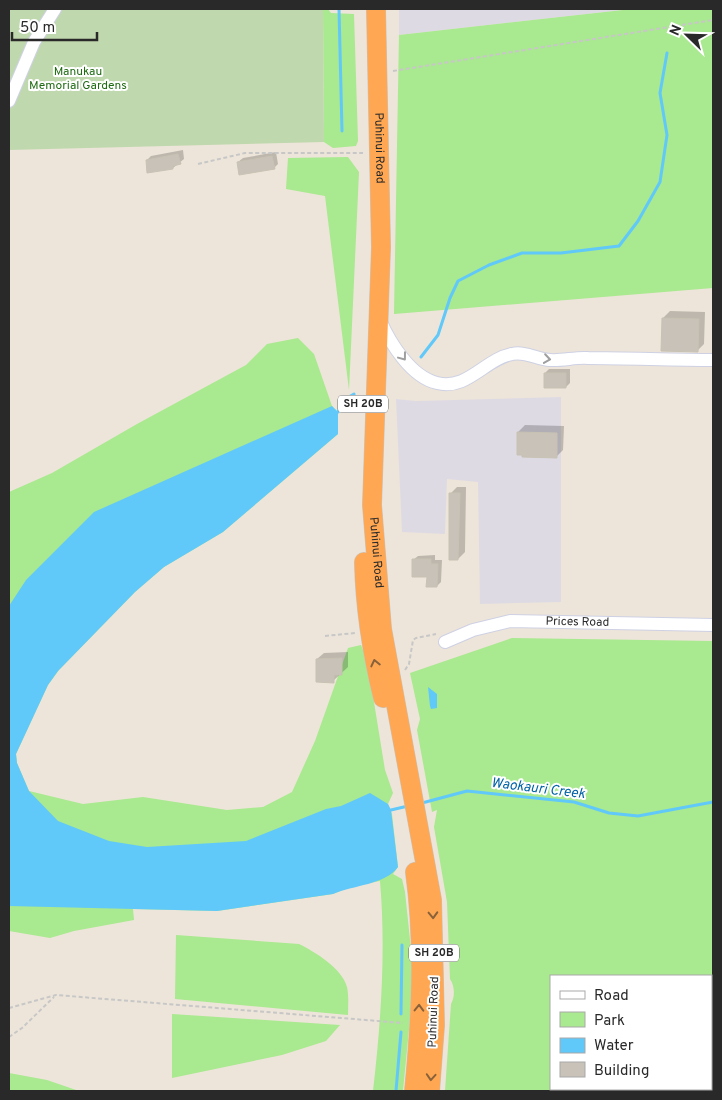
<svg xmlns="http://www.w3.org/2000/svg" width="722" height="1100" viewBox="0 0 722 1100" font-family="Overpass,sans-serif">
	<rect width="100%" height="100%" fill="#ede5d9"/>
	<path fill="#dedae4" d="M 399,9 L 632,9 L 399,35 Z
		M 561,397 L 561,602 L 480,604 L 478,482 L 447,479 L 445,534 L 402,532 L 396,399 L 416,401 Z"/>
	<path fill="#a9e98f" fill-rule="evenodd" d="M 323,9 L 328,9 L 331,13 L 354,14 L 358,141 L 356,146 L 333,148 L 324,142 Z
		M 632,9 L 713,9 L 713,288 L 394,314 L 399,35 Z
		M 348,157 L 359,172 L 349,390 L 325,196 L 286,189 L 288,158 Z
		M 298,338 L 314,354 L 332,406 L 338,412 L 338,434 L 223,532 L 164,567 L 135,592 L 59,670 L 48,685 L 16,754 L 17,763 L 29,791 L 83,804 L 143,797 L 227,810 L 263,807 L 292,792 L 315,741 L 348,648 L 361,645 L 367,659 L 385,770 L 393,793 L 388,804 L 392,814 L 398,867 L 393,874 L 402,879 L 405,892 L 414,978 L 403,1091 L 373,1091 C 381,1022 386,950 380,881 L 350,887 L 333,894 L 217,911 L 133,909 L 134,920 L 74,931 L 50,938 L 9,931 L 9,492 L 52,473 L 137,424 L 246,365 L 267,344 Z
		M 512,638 L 713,641 L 713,1091 L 445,1091 L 451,1004 C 455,997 455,986 450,979 L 447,902 L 434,827 L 437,810 L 432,812 L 417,730 L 420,719 L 410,673 ZM 551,976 L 711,976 L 711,1089 L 551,1089 Z
		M 176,935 L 299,944 C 315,952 342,968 347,987 C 349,996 348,1006 348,1015 L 175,999 Z
		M 172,1014 L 340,1025 L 326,1041 L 282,1055 L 172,1078 Z
		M 9,1073 L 47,1080 L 79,1091 L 9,1091 Z"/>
	<path fill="#c0d8ae" d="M 9,9 L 323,9 L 324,142 L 9,150 Z"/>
	<path fill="#61c8fa" d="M 332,406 L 338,412 L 338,434 L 223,532 L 164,567 L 135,592 L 58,671 L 48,685 L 16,754 L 17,763 L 29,791 L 58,821 L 109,841 L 147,847 L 246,841 L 326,809 L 341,806 L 370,793 L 388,804 L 391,810 L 398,867 C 385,885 353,885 333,894 L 217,911 L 9,906 L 9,606 L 26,580 L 94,512 Z
		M 428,687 L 437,694 L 437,708 L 431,709 L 430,706 Z"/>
	<path fill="#0003" d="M 183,150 L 184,159 L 173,168 L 147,160 L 151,156 Z
		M 276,152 L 278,164 L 274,168 L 238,162 L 243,158 Z
		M 670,311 L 705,312 L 704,344 L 697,351 L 663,318 Z
		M 549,369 L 570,369 L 570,383 L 566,387 L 545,373 Z
		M 525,425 L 564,426 L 563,450 L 556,457 L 518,432 Z
		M 457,487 L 466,487 L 465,552 L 458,559 L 450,494 Z
		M 435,555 L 435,560 L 442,560 L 441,582 L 437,586 L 413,560 L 418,556 Z
		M 348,652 L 348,667 L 333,681 L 317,659 L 324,653 Z"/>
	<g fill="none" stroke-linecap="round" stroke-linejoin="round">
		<path stroke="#61c8fa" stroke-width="3" d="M 339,9 L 342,131
			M 421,357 L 438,335 L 450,298 L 458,281 L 489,265 L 522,253 L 561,253 L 619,246 L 638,221 L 660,182 L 667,135 L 660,93 L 667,53
			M 338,412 L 342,401 L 354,394
			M 422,803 L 467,791 L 574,802 L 609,813 L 638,816 L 713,802
			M 391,810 L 408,806
			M 401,1014 L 402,945
			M 396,1091 L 401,1032"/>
	</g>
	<path fill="#c8c2b9" stroke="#c8c2b3" d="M 178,154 L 181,164 L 173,166 L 173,169 L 147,173 L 146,160 Z
		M 272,156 L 275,169 L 239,175 L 237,162 Z
		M 662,318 L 699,319 L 698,352 L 661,351 Z
		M 544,373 L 566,373 L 566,388 L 544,388 Z
		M 517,432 L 557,433 L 557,458 L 522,457 L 522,455 L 517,455 Z
		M 449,493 L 460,493 L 458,560 L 449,560 Z
		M 412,559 L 431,559 L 431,564 L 438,564 L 437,587 L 426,587 L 427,577 L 412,577 Z
		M 342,658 L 342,675 L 334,675 L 334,683 L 316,682 L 316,659 Z"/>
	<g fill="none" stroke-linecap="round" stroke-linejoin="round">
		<g stroke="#ced1e4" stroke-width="14">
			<g id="minor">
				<path d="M 9,101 L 34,42 L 55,9"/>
				<path d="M 380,320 C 390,343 411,377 437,383 C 467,391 485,359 512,354 C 525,351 537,359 550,360 C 563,361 575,357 588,358 C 629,358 671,360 713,360"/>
				<path id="s1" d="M 445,642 L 473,630 L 510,621 L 713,625"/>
			</g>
		</g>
		<g stroke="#c7c7c7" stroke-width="20">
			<g id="highway">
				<path id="s2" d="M 376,9 L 381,247 L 372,505 L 382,629 L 432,900 L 435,1025 L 430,1091"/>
				<path d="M 364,562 C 365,609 372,653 383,698"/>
				<path d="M 414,1091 C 421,1020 425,944 415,872"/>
			</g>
		</g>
		<path stroke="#c7c7c7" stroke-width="2" stroke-dasharray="4 2.5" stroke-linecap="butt" d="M 393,71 L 713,20
			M 198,164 L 245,153 L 363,153
			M 325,636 L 355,633
			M 405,670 L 409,664 L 413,640 L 416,638 L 436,634
			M 9,1008 L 56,995 L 403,1023
			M 9,1037 L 22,1028 L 54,997"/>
		<use href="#minor" stroke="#fff" stroke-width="12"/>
		<use href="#highway" stroke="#ffa752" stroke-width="19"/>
	</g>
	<defs><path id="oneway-chevron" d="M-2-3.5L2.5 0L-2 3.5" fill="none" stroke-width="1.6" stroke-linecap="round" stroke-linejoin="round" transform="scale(1.25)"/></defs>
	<g stroke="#9f9f9f">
		<use href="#oneway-chevron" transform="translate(403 357) rotate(53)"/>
		<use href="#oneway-chevron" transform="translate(547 359) rotate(8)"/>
	</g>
	<g stroke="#89623b">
		<use href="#oneway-chevron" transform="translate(375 663) rotate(-103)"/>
		<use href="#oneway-chevron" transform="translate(433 915) rotate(88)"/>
		<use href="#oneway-chevron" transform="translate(419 1008) rotate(-89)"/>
		<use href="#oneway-chevron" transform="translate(431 1077) rotate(94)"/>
	</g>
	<g text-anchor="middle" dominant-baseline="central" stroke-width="4" stroke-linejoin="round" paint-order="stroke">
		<g fill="#fff" stroke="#696969" stroke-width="1">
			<rect x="338" y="395.5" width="50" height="17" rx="4"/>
			<rect x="409" y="944.5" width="50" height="17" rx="4"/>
		</g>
		<g font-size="11" font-weight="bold" fill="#292929">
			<text x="363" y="404">SH 20B</text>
			<text x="434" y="953">SH 20B</text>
		</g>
		<g font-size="12" fill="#206c13" stroke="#fff">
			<text x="78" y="72">Manukau<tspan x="78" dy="14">Memorial Gardens</tspan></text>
		</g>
		<g font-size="12" fill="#292929" stroke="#fff">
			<text stroke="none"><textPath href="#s2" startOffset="139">Puhinui Road</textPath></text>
			<text stroke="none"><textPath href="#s2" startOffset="544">Puhinui Road</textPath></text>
			<text stroke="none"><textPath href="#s1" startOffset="136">Prices Road</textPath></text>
			<text transform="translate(434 1012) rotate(-88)">Puhinui Road</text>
		</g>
		<g font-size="14" font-style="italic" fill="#0163a5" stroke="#fff">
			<text transform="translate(538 789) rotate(7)">Waokauri Creek</text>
		</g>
	</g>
	<rect width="722" height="1100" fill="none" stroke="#292929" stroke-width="20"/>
	<rect x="550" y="975" width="162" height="115" fill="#ffffff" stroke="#a9a9a9"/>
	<rect x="560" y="991" width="25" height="8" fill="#ffffff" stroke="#a9a9a9"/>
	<text x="594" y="1000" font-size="15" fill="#292929">Road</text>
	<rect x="560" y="1012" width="25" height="15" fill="#a9e98f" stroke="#a9a9a9"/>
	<text x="594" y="1025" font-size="15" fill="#292929">Park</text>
	<rect x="560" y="1038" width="25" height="15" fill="#61c8fa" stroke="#a9a9a9"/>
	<text x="594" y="1050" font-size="15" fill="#292929">Water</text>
	<rect x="560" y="1062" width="25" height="15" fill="#c8c2b9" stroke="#a9a9a9"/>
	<text x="594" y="1075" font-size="15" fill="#292929">Building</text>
	<g transform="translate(687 35) rotate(293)" stroke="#ffffff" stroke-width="4" paint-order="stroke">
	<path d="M0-4L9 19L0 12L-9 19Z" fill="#292929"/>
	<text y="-8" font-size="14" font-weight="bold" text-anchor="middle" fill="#292929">N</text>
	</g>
	<path d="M12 32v8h85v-8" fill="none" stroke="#292929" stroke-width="2.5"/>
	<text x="20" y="32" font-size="15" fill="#292929" stroke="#ffffff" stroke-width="4" paint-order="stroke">50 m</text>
</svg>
